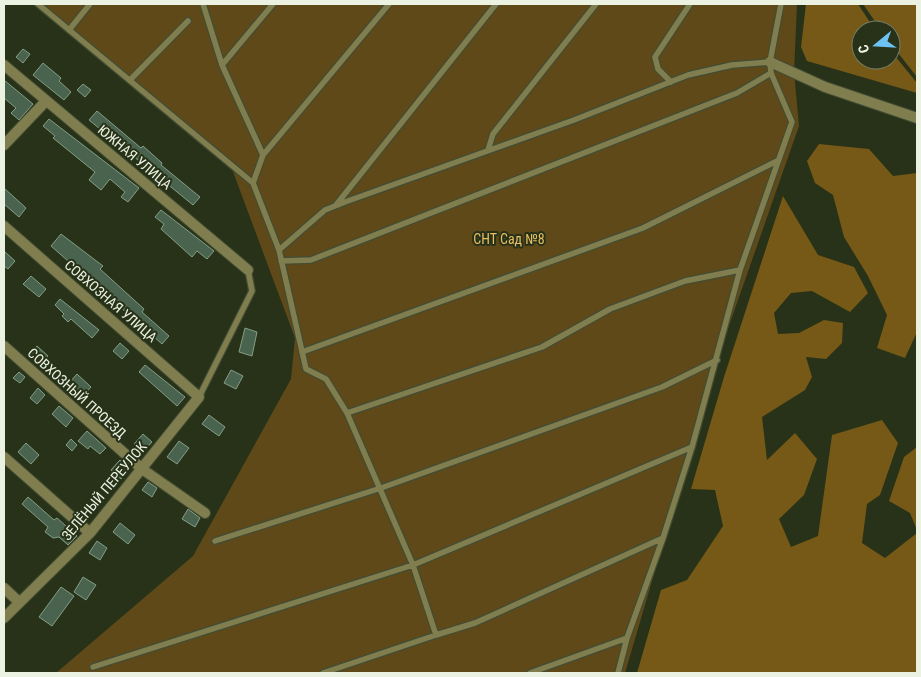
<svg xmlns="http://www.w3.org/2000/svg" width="921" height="677" viewBox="0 0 921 677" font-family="'Roboto Condensed',sans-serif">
	<rect width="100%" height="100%" fill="#273218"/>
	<path fill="#5f4919" d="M 36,4 L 797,4 L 794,72 L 799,126 L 717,360 L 625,673 L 56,673 L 193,556 L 291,379 L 295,338 L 232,169 Z"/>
	<path fill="#765916" d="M 806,4 L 858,4 L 875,30 L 861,30 L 861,60 L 891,60 L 891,51 L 917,83 L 917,93 L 807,61 L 801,47 Z
		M 863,4 L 917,4 L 917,77 L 891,44 L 891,30 L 881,30 Z
		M 819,144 L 869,149 L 893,176 L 917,173 L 917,332 L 905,358 L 877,348 L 887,315 L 868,276 L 844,237 L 833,195 L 815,183 L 807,161 Z
		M 783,196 L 818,255 L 854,267 L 868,293 L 850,312 L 812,291 L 791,293 L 774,313 L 778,334 L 799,333 L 824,320 L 843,323 L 842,343 L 826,359 L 806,357 L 812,377 L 805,390 L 762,417 L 767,460 L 795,433 L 817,459 L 804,495 L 779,519 L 791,547 L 818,536 L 832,435 L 882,420 L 898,443 L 880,495 L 867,504 L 862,543 L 885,558 L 917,533 L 917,673 L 637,673 L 661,590 L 687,580 L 723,526 L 715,490 L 691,489 L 724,377 Z
		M 917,447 L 917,530 L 910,513 L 889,501 L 904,457 Z"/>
	<path fill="#4a634e" stroke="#839e87" d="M 23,49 L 30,54 L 23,63 L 16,57 Z
		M 43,63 L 61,78 L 59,81 L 71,92 L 64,100 L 33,75 Z
		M 4,80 L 33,104 L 19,120 L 11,113 L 16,108 L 4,98 Z
		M 83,84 L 91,90 L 85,97 L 77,90 Z
		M 97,111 L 141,148 L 143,146 L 162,163 L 161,165 L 200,197 L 193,205 L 89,120 Z
		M 49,119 L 139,188 L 128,202 L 121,197 L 125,192 L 110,179 L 101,190 L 89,180 L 95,172 L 53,138 L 55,136 L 43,126 Z
		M 4,188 L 26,208 L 19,217 L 4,204 Z
		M 161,210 L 214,251 L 207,259 L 197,251 L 192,257 L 161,229 L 164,224 L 155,217 Z
		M 61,234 L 103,266 L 100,269 L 144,309 L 142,312 L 169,336 L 162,344 L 51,246 Z
		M 4,251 L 15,261 L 8,269 L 4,266 Z
		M 31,276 L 46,289 L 39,297 L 23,284 Z
		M 60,299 L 99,330 L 92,338 L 71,319 L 68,322 L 62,316 L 64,314 L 55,305 Z
		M 245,328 L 257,332 L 252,356 L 239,352 Z
		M 120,343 L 129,351 L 122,359 L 113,351 Z
		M 37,346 L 48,356 L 41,364 L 30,354 Z
		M 145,365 L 185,397 L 177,406 L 139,372 Z
		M 231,370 L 243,376 L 236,389 L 224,383 Z
		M 19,372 L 25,377 L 20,383 L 13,378 Z
		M 77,374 L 91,387 L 82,397 L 68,384 Z
		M 38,388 L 45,395 L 37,404 L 30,398 Z
		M 59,406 L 73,418 L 66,427 L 52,414 Z
		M 209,415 L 225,427 L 219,436 L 202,424 Z
		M 87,431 L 106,448 L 100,454 L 90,446 L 88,449 L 78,441 Z
		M 143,434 L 152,442 L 143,452 L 134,444 Z
		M 71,439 L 77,445 L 72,451 L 66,445 Z
		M 179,441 L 189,448 L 177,464 L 167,457 Z
		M 26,443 L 39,455 L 31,464 L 18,452 Z
		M 120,460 L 130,469 L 121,479 L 111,470 Z
		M 148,482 L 157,488 L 152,497 L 142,490 Z
		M 28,497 L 54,520 L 57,518 L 77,536 L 68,545 L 59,537 L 53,538 L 45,532 L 48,527 L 22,504 Z
		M 188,509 L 200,518 L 195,527 L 182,519 Z
		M 120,523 L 135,535 L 128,544 L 113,532 Z
		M 97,541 L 107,548 L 100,560 L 89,553 Z
		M 83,577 L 96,585 L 86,600 L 74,592 Z
		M 61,587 L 74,596 L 52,626 L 39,617 Z"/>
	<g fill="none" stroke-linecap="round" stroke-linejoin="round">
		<g stroke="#424d34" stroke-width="8">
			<path id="lane" d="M 38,4 L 253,183 L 279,250
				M 203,4 L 222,65 L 263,155 L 253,183
				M 69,30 L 90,4
				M 222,65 L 273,4
				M 130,80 L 188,21
				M 671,82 L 658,69 L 655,57 L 690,4
				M 488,150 L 493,134 L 596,4
				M 263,155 L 389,4
				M 336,205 L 496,4
				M 281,261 L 311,260 L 737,93 L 771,73
				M 302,352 L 643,228 L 777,161
				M 199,397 L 252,291 L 248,270
				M 347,413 L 542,347 L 610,309 L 685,281 L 740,270
				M 663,538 L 475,623 L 436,635 L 413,565 L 347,413 L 326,379 L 306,369 L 279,250 L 325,210 L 345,202 L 574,120 L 688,75 L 732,65 L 770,62
				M 215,541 L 381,488 L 662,387 L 717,360
				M 93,667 L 413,565 L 692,447
				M 323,673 L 436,635
				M 530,673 L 627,638
				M 618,673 L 627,638 L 663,538 L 692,447 L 740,270 L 792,122 L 771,73 L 770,62 L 781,4"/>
		</g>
		<g stroke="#424d34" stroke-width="12">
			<path id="street" d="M 770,62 L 825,87 L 917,118
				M 4,65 L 248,270
				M 4,145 L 46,101
				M 4,226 L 199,397 L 90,533 L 4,618
				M 4,346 L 142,469 L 205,513
				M 4,457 L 90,533
				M 4,588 L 19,602"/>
		</g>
		<use href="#lane" stroke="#807e4e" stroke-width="5.5"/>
		<use href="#street" stroke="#807e4e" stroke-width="10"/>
	</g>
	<g text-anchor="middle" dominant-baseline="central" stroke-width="4" stroke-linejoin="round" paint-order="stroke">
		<g font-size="14" fill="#ebf2e2" stroke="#273218">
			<text transform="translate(135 157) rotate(40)">ЮЖНАЯ УЛИЦА</text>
			<text transform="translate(111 301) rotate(41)">СОВХОЗНАЯ УЛИЦА</text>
			<text transform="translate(77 393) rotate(42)">СОВХОЗНЫЙ ПРОЕЗД</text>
			<text transform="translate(104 491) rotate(-50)">ЗЕЛЁНЫЙ ПЕРЕУЛОК</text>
		</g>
		<g font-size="14" fill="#e9be64" stroke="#273218">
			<text x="509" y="239">СНТ Сад №8</text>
		</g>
	</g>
	<rect width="921" height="677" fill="none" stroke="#ebf2e2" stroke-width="10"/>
	<g transform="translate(876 45) rotate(252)"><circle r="24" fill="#273218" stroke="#757f69"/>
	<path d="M0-4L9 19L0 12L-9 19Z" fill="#6dc2f3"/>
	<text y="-8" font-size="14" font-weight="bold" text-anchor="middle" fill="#ebf2e2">С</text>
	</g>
</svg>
